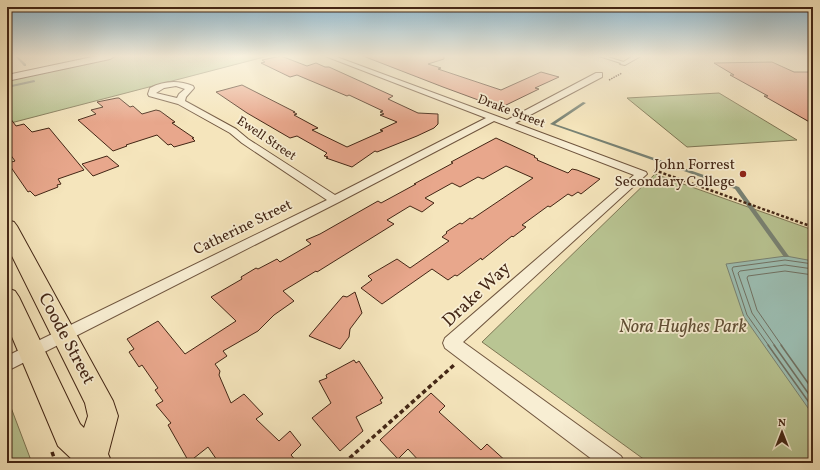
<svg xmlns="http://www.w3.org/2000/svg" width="820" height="470" viewBox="0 0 820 470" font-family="Vollkorn,serif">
	<rect width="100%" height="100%" fill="#f5e5bc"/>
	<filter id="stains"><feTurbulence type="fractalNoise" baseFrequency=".005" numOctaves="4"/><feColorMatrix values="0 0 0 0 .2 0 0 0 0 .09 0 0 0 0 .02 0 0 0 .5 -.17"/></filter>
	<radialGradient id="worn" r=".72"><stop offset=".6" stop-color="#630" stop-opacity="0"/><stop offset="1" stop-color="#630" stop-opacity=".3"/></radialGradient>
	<path fill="#b9c593" stroke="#7e7654" d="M 114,56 L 268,56 L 7,124 L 7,80 Z
		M 719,93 L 797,140 L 687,147 L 627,98 Z
		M 655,174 L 813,230 L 813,463 L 649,463 L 482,342 Z
		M 7,397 L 32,463 L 7,463 Z"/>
	<path fill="#9cbfb4" stroke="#788274" d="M 786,256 L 813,261 L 813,415 L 744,317 L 726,264 Z"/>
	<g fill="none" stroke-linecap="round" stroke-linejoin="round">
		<path stroke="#707264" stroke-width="1" d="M 769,346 L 747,315 L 732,269 L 733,267 L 785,260 L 813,264
			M 775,346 L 752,313 L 738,273 L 740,271 L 785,265 L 813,269
			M 782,346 L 757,310 L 747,278 L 748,276 L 785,271 L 813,275"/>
		<path stroke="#707264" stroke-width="1.5" d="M 768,345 L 813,408
			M 774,345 L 813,400
			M 781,345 L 813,390"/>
		<path fill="#788274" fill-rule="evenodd" d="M 15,56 L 17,56 L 26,64 L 26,66 L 24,66 Z
			M 34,80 L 35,81 L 35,82 L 7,88 L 7,86 Z
			M 583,102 L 586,103 L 555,124 L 739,187 L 788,255 L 789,256 L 788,257 L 784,257 L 735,189 L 550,124 Z"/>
	</g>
	<path fill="#e8a78c" stroke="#432615" d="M 281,56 L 307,66 L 316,63 L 325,67 L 329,67 L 393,96 L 388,99 L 418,113 L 438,114 L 438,124 L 434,128 L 417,136 L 377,152 L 375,151 L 352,167 L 326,158 L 328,157 L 324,156 L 327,153 L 297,136 L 290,138 L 247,113 L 216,92 L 242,85 L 295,112 L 293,112 L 297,114 L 294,115 L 318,128 L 312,130 L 347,147 L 383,131 L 380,130 L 397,122 L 380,115 L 384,114 L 380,112 L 383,111 L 349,95 L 347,96 L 297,75 L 290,77 L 261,63 L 265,62 L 262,60 Z
		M 363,56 L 444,56 L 444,59 L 428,64 L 441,68 L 438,69 L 501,90 L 541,72 L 559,77 L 535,88 L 539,89 L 504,106 L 485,99 L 481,101 L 443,87 Z
		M 772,62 L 794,72 L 813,72 L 813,124 L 764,96 L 768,96 L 730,75 L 734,75 L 714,63 Z
		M 117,98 L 119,98 L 130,107 L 133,106 L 142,114 L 156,110 L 160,111 L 175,122 L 172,123 L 194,138 L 192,138 L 195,141 L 174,147 L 171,144 L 168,145 L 157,135 L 126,145 L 127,146 L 113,151 L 78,120 L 96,114 L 91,110 L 103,107 L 97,102 Z
		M 7,114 L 16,126 L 24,124 L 32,132 L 49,128 L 84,170 L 58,179 L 61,184 L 57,185 L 58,187 L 35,196 L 30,191 L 28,192 L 8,163 L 15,161 L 7,150 Z
		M 496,138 L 535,156 L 534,157 L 538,159 L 537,160 L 568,173 L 572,169 L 577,170 L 600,179 L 581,194 L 578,192 L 572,196 L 568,194 L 550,207 L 548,206 L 522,225 L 526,227 L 513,237 L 512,236 L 482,260 L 481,258 L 457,276 L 455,275 L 448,280 L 432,269 L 382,304 L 361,288 L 372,280 L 368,276 L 397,259 L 410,268 L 449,241 L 442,237 L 447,233 L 446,232 L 460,223 L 462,224 L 470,218 L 472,219 L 533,178 L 506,166 L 483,179 L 478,177 L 460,187 L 452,183 L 425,198 L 434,203 L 422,212 L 410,206 L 387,220 L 394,224 L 317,272 L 316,271 L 283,291 L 294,301 L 274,315 L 258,331 L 223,351 L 227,356 L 215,364 L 220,371 L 219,375 L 231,403 L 244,394 L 263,414 L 256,419 L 279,441 L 290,431 L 301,445 L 291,455 L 298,463 L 219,463 L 208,447 L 189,462 L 168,425 L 171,423 L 156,405 L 163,401 L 155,390 L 158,388 L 142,365 L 139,367 L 129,352 L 134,349 L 127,339 L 158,321 L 185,354 L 236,321 L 211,297 L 242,279 L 241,277 L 256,268 L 258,269 L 277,259 L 280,262 L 311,244 L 306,240 L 320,234 L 378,201 L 381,203 L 416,184 L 414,184 L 453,163 L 451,162 Z
		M 107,156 L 119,166 L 93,176 L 82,164 Z
		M 355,292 L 362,313 L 350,329 L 349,337 L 340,349 L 309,336 L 343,296 L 347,297 Z
		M 354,360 L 356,363 L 359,361 L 383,398 L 380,400 L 382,403 L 356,417 L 363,431 L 340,451 L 312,418 L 331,403 L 319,381 L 327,378 L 326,375 Z
		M 431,393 L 445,406 L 439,412 L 481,450 L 487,444 L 508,463 L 421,463 L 408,449 L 398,459 L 380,440 Z"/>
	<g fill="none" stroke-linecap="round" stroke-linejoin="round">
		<g stroke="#70563f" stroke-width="2">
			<path id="lane" d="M 599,56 L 604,56 L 627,63 L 624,64 Z
				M 811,68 L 813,68 L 813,70 L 811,70 Z"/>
		</g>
		<g stroke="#70563f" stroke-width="2">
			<path id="street" d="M 325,56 L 334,56 L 507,120 L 596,73 L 602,73 L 602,77 L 515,123 L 646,172 L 647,174 L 463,342 L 621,456 L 625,463 L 597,463 L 445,348 L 443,343 L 445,338 L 634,175 L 494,121 L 339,202 L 7,371 L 7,356 L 327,200 L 242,143 L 230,133 L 178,104 L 149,96 L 148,94 L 150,88 C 164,81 178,80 193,86 L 194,88 L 186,97 L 185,101 L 236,129 L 248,139 L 335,195 L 486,118 ZM 176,86 L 185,89 L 179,94 L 177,98 L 156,93 L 164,88 Z
				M 633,56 L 641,56 L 625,65 L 620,64 Z"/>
		</g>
		<g stroke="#432615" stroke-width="2">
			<path id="secondary" d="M 97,56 L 115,56 L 110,59 L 7,81 L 7,75 Z"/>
		</g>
		<g stroke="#432615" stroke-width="2">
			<path id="primary" d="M 7,220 L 14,222 L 17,226 L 113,401 L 118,416 L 108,454 L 112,463 L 76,463 L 58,446 L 7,325 L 7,288 L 15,291 L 19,297 L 80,424 L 84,428 L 88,416 L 85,403 L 7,246 Z"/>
		</g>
		<path stroke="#432615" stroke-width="1.5" stroke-dasharray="1.5 1" stroke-linecap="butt" d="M 609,80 L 622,73"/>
		<path stroke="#432615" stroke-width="2.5" stroke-dasharray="3 2" stroke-linecap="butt" d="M 654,170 L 813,227"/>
		<path stroke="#432615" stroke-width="3.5" stroke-dasharray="4.5 3" stroke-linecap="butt" d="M 52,452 L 56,463
			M 344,463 L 454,365"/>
		<use href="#lane" fill="#f8eed3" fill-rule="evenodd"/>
		<use href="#street" fill="#f8eed3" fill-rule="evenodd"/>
		<use href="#secondary" fill="#f8eed3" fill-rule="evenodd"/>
		<use href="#primary" fill="#f5e5bc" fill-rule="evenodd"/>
	</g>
	<linearGradient id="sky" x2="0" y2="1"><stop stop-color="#89b8d3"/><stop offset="0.46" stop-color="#faf3e1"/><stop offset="1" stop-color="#faf3e1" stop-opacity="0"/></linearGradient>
	<rect width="820" height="122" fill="url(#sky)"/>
	<circle fill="#8f2418" stroke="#f8eed3" stroke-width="1.5" cx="743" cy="174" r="4"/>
	<g text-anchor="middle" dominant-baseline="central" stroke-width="3.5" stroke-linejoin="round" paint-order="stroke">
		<g font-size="13" fill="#432615" stroke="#f8eed3">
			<text transform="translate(511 112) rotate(21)">Drake Street</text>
			<text transform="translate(266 139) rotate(34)">Ewell Street</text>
		</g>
		<g font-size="15" fill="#432615" stroke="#f8eed3" text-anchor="end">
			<text x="735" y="165">John Forrest<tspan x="735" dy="17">Secondary College</tspan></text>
		</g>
		<g font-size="15" fill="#432615" stroke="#f8eed3">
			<text transform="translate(243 228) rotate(-26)">Catherine Street</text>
		</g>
		<g font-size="18" fill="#432615" stroke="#f8eed3">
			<text transform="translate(477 295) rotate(-43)">Drake Way</text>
			<text transform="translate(66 339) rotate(62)">Coode Street</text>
		</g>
		<g font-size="18" font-style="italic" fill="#604e34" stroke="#f8eed3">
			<text x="683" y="327">Nora Hughes Park</text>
		</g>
	</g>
	<rect width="820" height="470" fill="none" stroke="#f5e5bc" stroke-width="24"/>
	<rect x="8" y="8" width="804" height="454" fill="none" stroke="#432615" stroke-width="2"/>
	<rect x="12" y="12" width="796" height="446" fill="none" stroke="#432615"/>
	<g transform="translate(782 432)" stroke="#f8eed3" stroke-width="3" paint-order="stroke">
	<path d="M0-3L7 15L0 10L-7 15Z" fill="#432615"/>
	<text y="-6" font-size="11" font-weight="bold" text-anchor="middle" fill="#432615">N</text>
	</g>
	<rect width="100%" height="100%" filter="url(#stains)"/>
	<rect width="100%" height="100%" fill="url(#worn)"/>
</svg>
